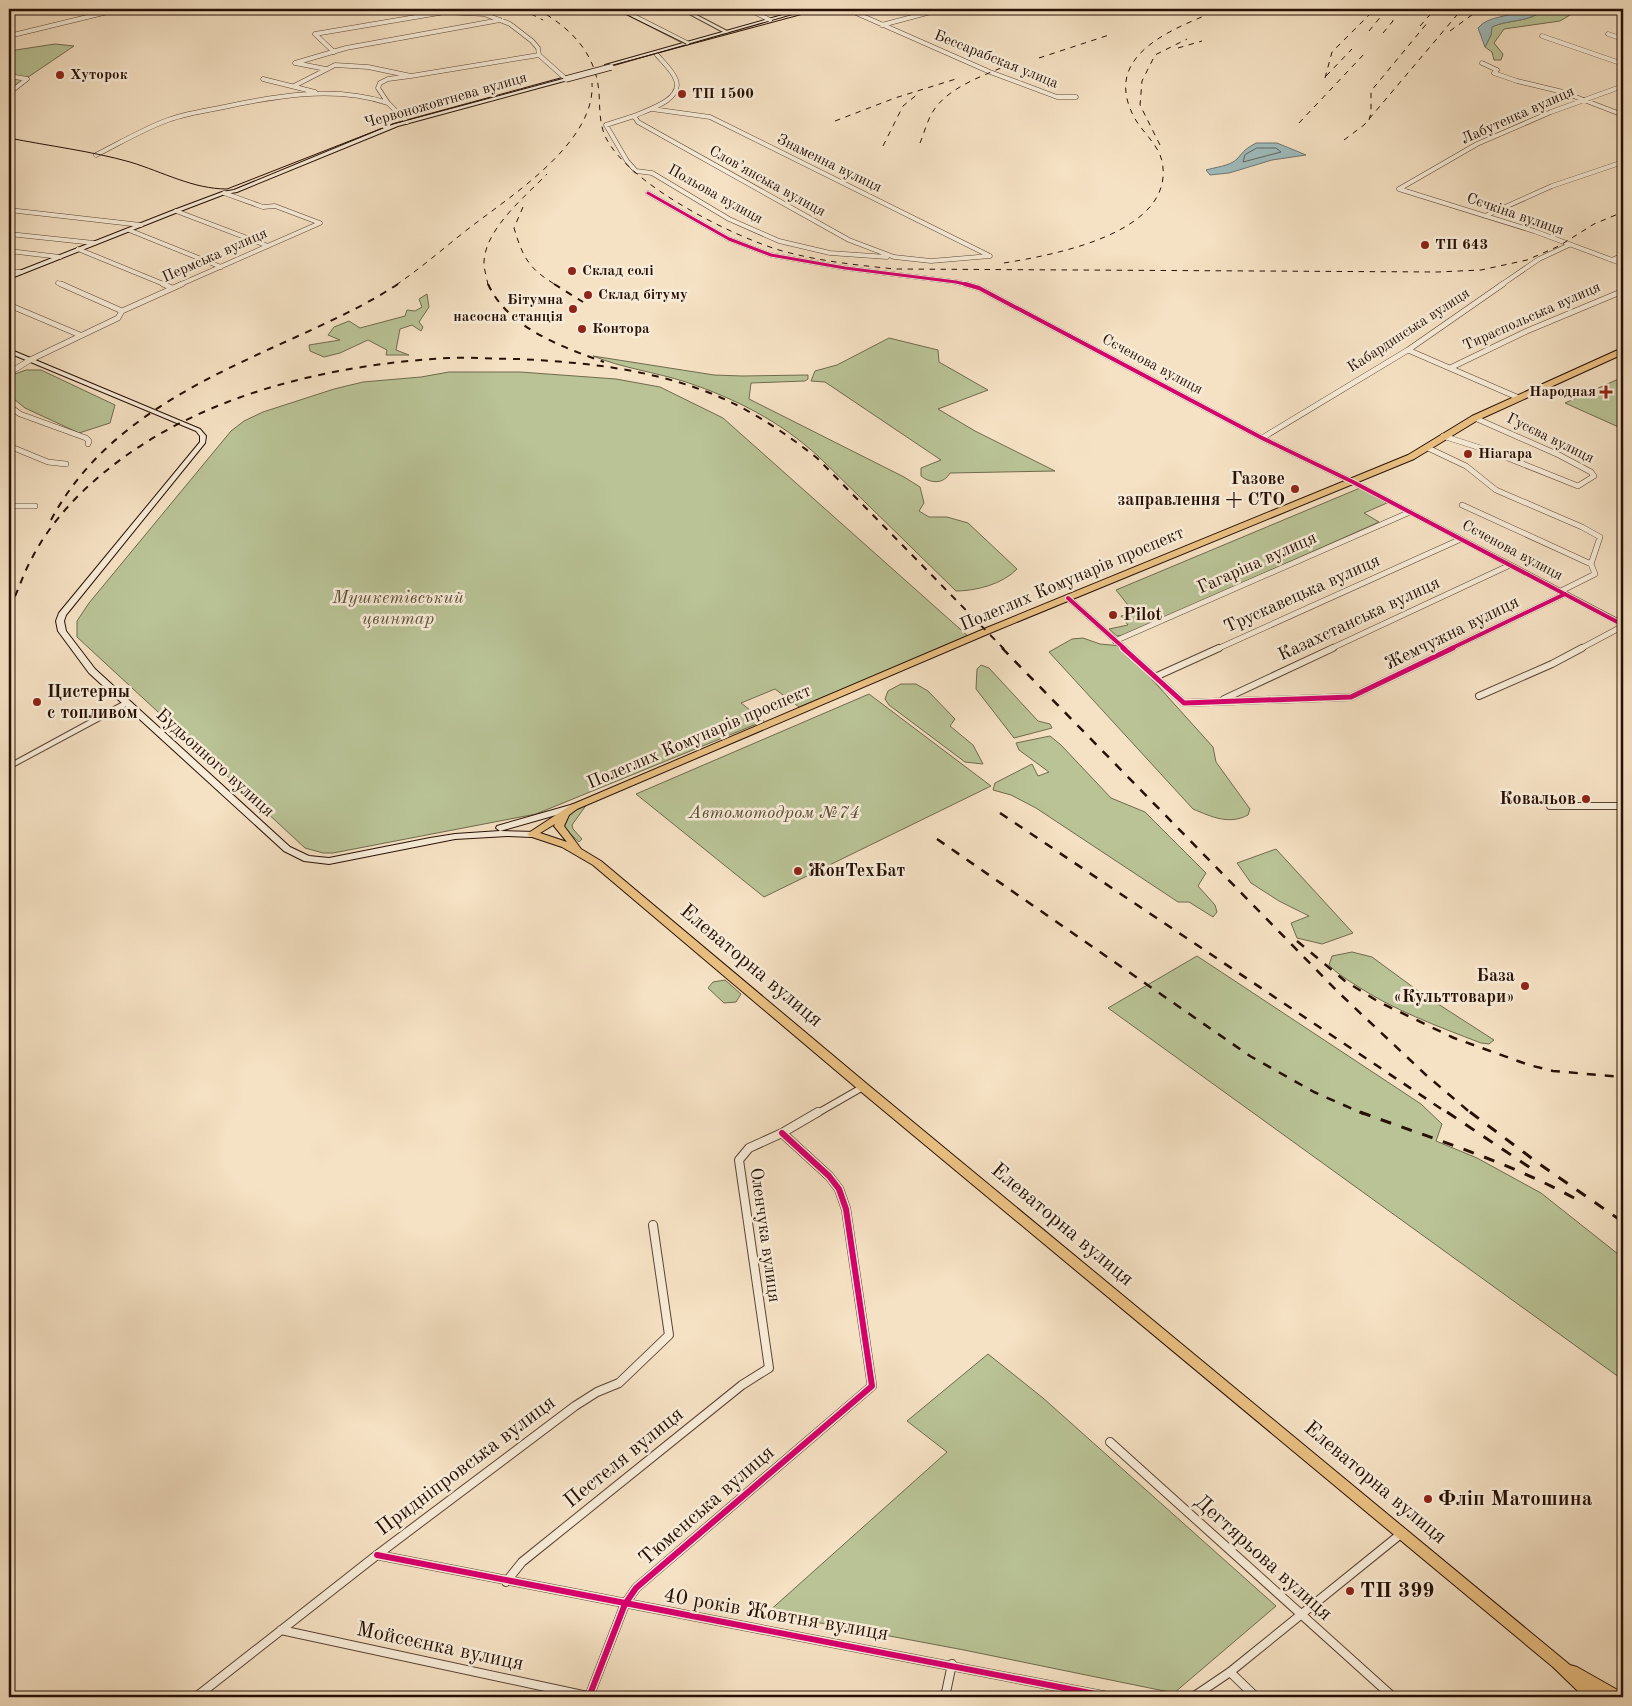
<svg xmlns="http://www.w3.org/2000/svg" width="1632" height="1706" viewBox="0 0 1632 1706" font-family="'Old Standard TT',serif">
	<rect width="100%" height="100%" fill="#f5e1c3"/>
	<filter id="stains"><feTurbulence type="fractalNoise" baseFrequency=".004" numOctaves="4"/><feColorMatrix values="0 0 0 0 .2 0 0 0 0 .09 0 0 0 0 .02 0 0 0 .5 -.17"/></filter>
	<radialGradient id="worn" r=".72"><stop offset=".6" stop-color="#630" stop-opacity="0"/><stop offset="1" stop-color="#630" stop-opacity=".3"/></radialGradient>
	<path fill="#b9c396" stroke="#706a4e" d="M 1544,9 L 1580,9 L 1560,21 L 1504,29 L 1494,43 L 1503,54 L 1501,60 L 1494,60 L 1492,52 L 1485,47 L 1491,35 L 1491,27 C 1509,19 1529,23 1544,9 Z
		M 55,44 L 74,46 L 9,90 L 9,51 Z
		M 427,294 L 429,307 L 419,322 L 423,327 L 421,331 L 412,325 L 400,329 L 396,350 L 409,355 L 386,355 L 387,350 L 368,340 L 340,353 L 324,357 L 310,351 L 309,345 L 340,340 L 328,335 L 334,327 L 349,321 L 360,328 L 405,316 L 407,310 L 415,311 L 422,307 L 419,299 Z
		M 889,338 L 938,350 L 939,362 L 988,390 L 938,409 L 975,431 L 1055,471 L 950,473 C 944,484 931,484 921,476 L 921,468 L 941,460 L 825,382 L 811,381 L 815,371 L 837,365 Z
		M 593,356 L 714,375 L 742,376 L 808,375 L 808,379 L 805,381 L 751,383 L 749,399 L 904,477 L 920,487 L 924,503 L 919,511 L 929,517 L 947,517 L 968,523 L 1017,569 C 1003,584 976,591 956,591 L 819,457 C 780,421 736,399 686,382 C 655,372 622,368 593,356 Z
		M 26,370 L 41,370 L 115,405 L 110,423 L 79,433 L 25,408 L 9,395 L 9,376 Z
		M 449,372 L 520,372 L 616,379 L 660,387 L 723,418 L 969,637 L 799,707 L 775,689 L 741,703 L 764,721 L 536,814 L 333,853 L 323,853 L 305,848 L 77,637 L 77,621 L 89,603 L 231,431 L 244,421 L 263,412 L 334,389 L 363,382 L 421,377 Z
		M 1623,377 L 1623,429 L 1565,403 Z
		M 1360,488 L 1387,503 L 1364,513 L 1379,522 L 1125,635 L 1117,636 L 1109,629 L 1128,625 L 1121,616 L 1129,614 L 1128,611 L 1132,610 L 1116,590 Z
		M 1083,638 L 1100,644 L 1122,646 L 1213,747 L 1216,762 L 1250,809 L 1248,815 C 1229,825 1212,817 1193,809 L 1049,652 L 1072,639 Z
		M 981,665 L 989,668 L 1038,721 L 1050,724 L 1052,728 L 1014,738 L 976,689 L 977,669 Z
		M 901,684 L 916,684 L 928,691 L 955,719 L 950,726 L 973,745 L 983,764 L 965,762 L 889,705 L 885,699 L 888,691 Z
		M 869,694 L 991,786 L 764,897 L 636,794 Z
		M 1050,736 L 1061,745 L 1111,798 L 1145,812 L 1206,873 L 1198,886 L 1215,905 L 1217,912 L 1213,917 L 1189,902 L 1178,902 L 1036,808 L 1011,795 L 993,790 L 995,783 L 1032,764 L 1038,776 L 1049,772 L 1019,750 L 1016,743 Z
		M 587,804 L 572,825 L 573,829 L 582,839 L 579,842 L 563,827 L 563,819 L 578,808 Z
		M 1276,849 L 1353,933 L 1322,944 L 1297,938 L 1291,923 L 1309,916 L 1279,901 L 1251,883 L 1237,863 Z
		M 1352,952 L 1372,957 L 1421,993 L 1494,1040 L 1489,1044 L 1481,1043 C 1437,1026 1393,1010 1354,984 C 1345,978 1336,973 1329,965 L 1332,956 Z
		M 1197,956 L 1421,1104 L 1442,1124 L 1436,1141 L 1477,1158 L 1541,1193 L 1623,1258 L 1623,1380 L 1108,1008 Z
		M 725,980 L 741,994 L 736,1002 L 724,1003 L 708,988 L 713,982 Z
		M 988,1354 L 1043,1398 L 1276,1606 L 1174,1693 L 964,1650 L 767,1613 L 947,1452 L 907,1421 Z"/>
	<path fill="#9fbbbc" stroke="#6f7773" d="M 1523,9 L 1544,9 C 1529,23 1509,19 1492,27 L 1491,35 L 1485,47 L 1478,28 C 1488,15 1510,18 1523,9 Z
		M 1256,143 L 1277,143 L 1306,155 L 1272,160 L 1229,173 L 1210,175 L 1206,170 C 1216,167 1230,166 1237,159 C 1245,150 1244,150 1256,143 Z"/>
	<g fill="none" stroke-linecap="round" stroke-linejoin="round">
		<path stroke="#636660" stroke-width="1" d="M 1257,148 L 1276,148 L 1281,152 L 1243,162 L 1245,155 Z"/>
		<g stroke="#5a4434" stroke-width="5">
			<path id="minor-far3" d="M 620,9 L 687,43
				M 748,9 L 770,20
				M 853,9 L 856,13 L 990,72 L 1057,97 L 1076,97
				M 882,25 L 942,9
				M 1608,34 L 1623,39
				M 9,36 L 120,9
				M 1542,36 L 1623,64
				M 334,52 L 315,34 L 445,12 L 484,14 L 510,24 L 532,41 L 538,48 L 539,55 L 566,79
				M 657,55 C 664,63 673,71 676,80 C 683,100 647,110 634,116 L 638,122 L 849,240 L 894,257 L 931,261 L 990,256
				M 1482,63 L 1497,70 L 1494,73 L 1517,81 L 1563,92 L 1623,115
				M 326,69 L 295,63 L 346,48 L 500,20
				M 9,76 L 27,79
				M 411,76 L 539,55
				M 263,79 L 315,92
				M 294,86 L 335,65 L 368,67 L 411,76 L 388,79 L 380,83 L 378,88 L 388,103 L 407,122
				M 9,93 L 27,79
				M 652,109 L 710,117 L 988,255
				M 634,116 L 606,125 L 627,161 L 636,171 L 652,173 L 729,219 L 779,241 L 830,253 L 887,257
				M 96,155 C 120,143 143,129 168,120 C 184,114 202,111 219,108 C 275,96 333,85 388,103
				M 1399,189 L 1477,144 L 1551,112 L 1623,86
				M 1399,189 L 1534,231 L 1623,264
				M 648,193 L 729,239 L 771,255 L 845,268 L 956,282 L 969,285
				M 9,210 L 141,225
				M 176,211 L 268,246
				M 1485,216 L 1552,186 L 1623,162
				M 129,230 L 221,267
				M 9,234 L 94,243
				M 78,249 L 166,285
				M 9,251 L 60,257
				M 1612,260 L 1623,255
				M 9,271 L 21,272
				M 58,283 L 64,285
				M 179,285 L 320,223 L 275,206 L 263,207 L 224,193
				M 1501,285 L 1539,259 L 1569,245"/>
		</g>
		<g stroke="#5a4434" stroke-width="6">
			<path id="minor-far2" d="M 61,284 L 122,311
				M 163,284 L 172,288
				M 965,284 L 979,288 L 1262,438 L 1353,482
				M 9,305 L 80,335
				M 1408,350 L 1519,398
				M 1450,368 L 1527,331 L 1623,291
				M 9,373 L 30,360 L 118,318 L 122,311 L 182,284
				M 9,406 L 20,414 L 86,438 L 89,441 L 88,444
				M 1443,436 L 1493,452 L 1578,486 L 1594,476 L 1591,472 L 1559,455 L 1475,418
				M 1262,438 L 1408,350 L 1503,284
				M 9,446 L 48,462 L 66,464
				M 1428,448 L 1466,466 L 1496,490 L 1582,527 L 1600,537 L 1591,564 L 1595,574 L 1561,591
				M 1462,505 L 1591,564
				M 9,506 L 35,506
				M 1068,598 L 1125,649
				M 1115,641 L 1410,512
				M 1217,649 L 1461,539
				M 1330,649 L 1510,565
				M 1450,649 L 1565,594
				M 1580,649 L 1623,626"/>
		</g>
		<g stroke="#5a4434" stroke-width="8">
			<path id="minor-far1" d="M 1123,648 L 1184,703 L 1351,697 L 1453,648
				M 1155,677 L 1219,648
				M 1479,696 L 1552,664 L 1582,648
				M 1224,699 L 1333,648
				M 1550,806 L 1623,806
				M 816,1114 L 863,1087"/>
		</g>
		<g stroke="#5a4434" stroke-width="10">
			<path id="minor" d="M 1110,1442 L 1393,1697
				M 377,1555 L 1111,1697
				M 506,1582 L 522,1562 L 742,1385 L 769,1368 L 739,1160 L 749,1148 L 782,1133 L 818,1112
				M 281,1630 L 592,1697
				M 1230,1672 L 1256,1697
				M 196,1697 L 377,1555 L 575,1406 L 597,1392 L 619,1383 L 669,1335 L 653,1225
				M 589,1697 L 625,1604 L 636,1588 L 872,1386 L 846,1209 L 839,1189 L 829,1176 L 782,1133
				M 945,1697 L 952,1664
				M 1193,1697 L 1230,1672 L 1402,1533"/>
		</g>
		<g stroke="#5a4434" stroke-width="2">
			<path id="tertiary" d="M 680,9 L 685,9 L 729,32 L 725,33 Z
				M 1353,480 L 1623,622 L 1623,627 L 1351,483 L 1351,481 Z
				M 123,702 L 126,702 L 130,704 L 9,769 L 9,764 Z"/>
		</g>
		<g stroke="#271005" stroke-width="2">
			<path id="secondary" d="M 804,9 L 810,9 L 610,66 L 605,65 Z
				M 566,77 L 568,78 L 568,80 L 398,126 L 237,192 L 225,194 L 178,212 L 9,279 L 9,275 L 174,210 L 222,192 L 234,190 L 394,124 Z
				M 9,349 L 200,429 L 206,436 L 205,443 L 66,615 L 64,621 L 66,631 L 95,669 L 290,847 L 309,856 L 329,858 L 430,838 L 455,834 L 500,831 L 496,828 L 497,826 L 574,804 L 578,807 L 577,809 L 500,831 L 535,832 L 536,834 L 532,837 L 507,836 L 455,839 L 329,864 L 304,861 L 284,851 L 89,673 L 58,631 L 56,621 L 59,613 L 200,442 L 200,436 L 196,431 L 9,353 Z"/>
		</g>
		<g stroke="#271005" stroke-width="2">
			<path id="primary" d="M 1620,349 L 1623,349 L 1623,354 L 1478,420 L 1414,459 L 990,633 L 577,809 L 569,815 L 564,826 L 581,849 L 601,861 L 867,1084 L 1570,1665 L 1577,1667 L 1623,1693 L 1623,1697 L 1605,1697 L 1600,1694 L 1601,1697 L 1584,1697 L 1553,1667 L 859,1090 L 593,865 L 562,847 L 529,836 L 527,834 L 571,805 L 984,629 L 1408,455 L 1472,416 ZM 555,824 L 554,826 L 567,842 L 540,833 Z"/>
		</g>
		<use href="#minor-far3" stroke="#f8ecd8" stroke-width="4"/>
		<use href="#minor-far2" stroke="#f8ecd8" stroke-width="5"/>
		<use href="#minor-far1" stroke="#f8ecd8" stroke-width="6"/>
		<use href="#minor" stroke="#f8ecd8" stroke-width="8"/>
		<use href="#tertiary" fill="#f8ecd8" fill-rule="evenodd"/>
		<use href="#secondary" fill="#f8ecd8" fill-rule="evenodd"/>
		<use href="#primary" fill="#eac082" fill-rule="evenodd"/>
		<path stroke="#271005" stroke-width="1" d="M 615,9 L 686,44
			M 9,138 C 49,146 91,151 130,162 C 163,172 193,189 227,189 L 393,124 L 822,9"/>
		<path stroke="#271005" stroke-width="1" stroke-dasharray="5.5 5.5" stroke-linecap="butt" d="M 521,9 L 543,20
			M 537,9 C 571,28 596,53 599,93 C 600,108 599,124 606,138 C 630,185 730,235 779,250 C 817,261 856,265 895,269 L 1437,272 L 1481,270 L 1527,260 L 1559,246 L 1594,224 L 1623,212
			M 1420,26 L 1435,9
			M 1369,31 L 1387,9
			M 1450,31 L 1480,9
			M 1383,33 L 1393,21 L 1390,9
			M 1178,48 L 1202,41
			M 1039,58 L 1109,35
			M 1326,76 L 1352,49
			M 1325,78 L 1332,52 L 1375,9
			M 1369,120 L 1371,113 L 1371,91 L 1428,22
			M 835,121 L 895,98 L 959,78
			M 1299,123 L 1366,52
			M 1344,140 L 1364,125 L 1462,9
			M 920,143 C 925,131 928,117 936,107 C 952,86 985,75 1008,65
			M 1160,145 L 1140,105 L 1142,81 L 1155,55 L 1187,39
			M 883,146 L 903,106 L 919,93
			M 523,207 L 514,228 C 523,258 529,269 556,285
			M 1004,263 C 1053,255 1177,233 1162,161 C 1158,144 1142,132 1134,117 C 1104,60 1161,34 1204,16
			M 396,285 C 421,268 444,248 468,229 C 509,197 596,143 592,83
			M 488,285 C 487,279 485,272 484,266 C 482,231 525,197 547,174"/>
		<path stroke="#271005" stroke-width="2" stroke-dasharray="7 7" stroke-linecap="butt" d="M 488,284 C 508,328 562,347 604,362
			M 554,284 L 583,302
			M 51,520 C 102,424 201,380 296,337 C 331,321 366,305 398,284
			M 9,609 C 18,592 23,574 32,558 C 47,529 69,503 93,482 C 188,397 324,365 448,358 C 471,357 495,359 518,359 C 583,362 649,369 710,393 C 750,409 784,432 817,458 L 1004,649
			M 9,647 L 14,601"/>
		<path stroke="#271005" stroke-width="2.5" stroke-dasharray="9 9" stroke-linecap="butt" d="M 1002,648 L 1338,992 L 1426,1075 L 1472,1114
			M 1000,813 L 1449,1114
			M 937,839 L 1250,1056 L 1314,1092 L 1364,1114
			M 1297,941 L 1345,981 L 1379,1002 L 1454,1038 L 1529,1065 L 1553,1071 L 1623,1077"/>
		<path stroke="#271005" stroke-width="3" stroke-dasharray="11 11" stroke-linecap="butt" d="M 1360,1112 C 1436,1140 1513,1163 1583,1203
			M 1447,1112 L 1538,1173
			M 1470,1112 L 1538,1163 L 1623,1222"/>
		<g stroke="#271005" stroke-width="7" stroke-linecap="butt">
			<path id="secondary-bridge" d="M 566,79 L 611,67"/>
		</g>
		<use href="#secondary-bridge" stroke="#f8ecd8" stroke-width="5.5"/>
		<g stroke="#f8ecd8" stroke-width="5">
			<path id="cycleway-far3" d="M 648,193 L 729,239 L 771,255 L 845,268 L 956,282 L 969,285"/>
		</g>
		<g stroke="#f8ecd8" stroke-width="6">
			<path id="cycleway-far2" d="M 965,284 L 979,288 L 1262,438 L 1353,482 L 1623,625
				M 1068,598 L 1125,649
				M 1450,649 L 1565,594"/>
		</g>
		<g stroke="#f8ecd8" stroke-width="8">
			<path id="cycleway-far1" d="M 1123,648 L 1184,703 L 1351,697 L 1453,648"/>
		</g>
		<g stroke="#f8ecd8" stroke-width="9">
			<path id="cycleway" d="M 377,1555 L 1111,1697
				M 589,1697 L 625,1604 L 636,1588 L 872,1386 L 846,1209 L 839,1189 L 829,1176 L 782,1133"/>
		</g>
		<use href="#cycleway-far3" stroke="#d6006c" stroke-width="3"/>
		<use href="#cycleway-far2" stroke="#d6006c" stroke-width="4"/>
		<use href="#cycleway-far1" stroke="#d6006c" stroke-width="5"/>
		<use href="#cycleway" stroke="#d6006c" stroke-width="6"/>
	</g>
	<g fill="#8f2418" stroke="#f8ecd8" stroke-width="2">
		<circle cx="60" cy="75" r="5"/>
		<circle cx="682" cy="94" r="5"/>
		<circle cx="1425" cy="245" r="5"/>
		<circle cx="572" cy="271" r="5"/>
		<circle cx="588" cy="295" r="5"/>
		<circle cx="573" cy="309" r="5"/>
		<circle cx="582" cy="329" r="5"/>
		<path d="M1603.5 384.5h5v5h5v5h-5v5h-5v-5h-5v-5h5z"/>
		<circle cx="1468" cy="454" r="5"/>
		<circle cx="1295" cy="489" r="5"/>
		<circle cx="1113" cy="615" r="5"/>
		<circle cx="37" cy="702" r="5"/>
		<circle cx="1586" cy="799" r="5"/>
		<circle cx="798" cy="871" r="5"/>
		<circle cx="1525" cy="986" r="5"/>
		<circle cx="1428" cy="1499" r="5"/>
		<circle cx="1350" cy="1591" r="5"/>
	</g>
	<g text-anchor="middle" dominant-baseline="central" stroke-width="5" stroke-linejoin="round" paint-order="stroke">
		<g font-size="15" fill="#271005" stroke="#f8ecd8">
			<text transform="translate(996 60) rotate(22)">Бессарабская улица</text>
			<text transform="translate(446 101) rotate(-16)">Червоножовтнева вулиця</text>
			<text transform="translate(1518 116) rotate(-24)">Лабутенка вулиця</text>
			<text transform="translate(829 164) rotate(26)">Знаменна вулиця</text>
			<text transform="translate(767 182) rotate(29)">Слов’янська вулиця</text>
			<text transform="translate(715 195) rotate(29)">Польова вулиця</text>
			<text transform="translate(1515 215) rotate(19)">Сєчкіна вулиця</text>
			<text transform="translate(215 256) rotate(-24)">Пермська вулиця</text>
			<text transform="translate(1532 317) rotate(-24)">Тираспольська вулиця</text>
			<text transform="translate(1409 331) rotate(-33)">Кабардинська вулиця</text>
			<text transform="translate(1152 365) rotate(28)">Сєченова вулиця</text>
			<text transform="translate(1550 439) rotate(26)">Гусєва вулиця</text>
			<text transform="translate(1512 551) rotate(28)">Сєченова вулиця</text>
		</g>
		<g font-size="15" font-weight="bold" fill="#271005" stroke="#f8ecd8" text-anchor="start">
			<text x="70" y="75">Хуторок</text>
			<text x="692" y="94">ТП 1500</text>
			<text x="1435" y="245">ТП 643</text>
			<text x="582" y="271">Склад солі</text>
			<text x="598" y="295">Склад бітуму</text>
			<text x="563" y="300" text-anchor="end">Бітумна<tspan x="563" dy="17">насосна станція</tspan></text>
			<text x="592" y="329">Контора</text>
			<text x="1596" y="392" text-anchor="end">Народная</text>
			<text x="1478" y="454">Ніагара</text>
		</g>
		<g font-size="18" font-weight="bold" fill="#271005" stroke="#f8ecd8" text-anchor="end">
			<text x="1285" y="479">Газове<tspan x="1285" dy="21">заправлення + СТО</tspan></text>
			<text x="1123" y="615" text-anchor="start">Pilot</text>
			<text x="47" y="692" text-anchor="start">Цистерны<tspan x="47" dy="21">с топливом</tspan></text>
			<text x="1576" y="799">Ковальов</text>
			<text x="808" y="871" text-anchor="start">ЖонТехБат</text>
			<text x="1515" y="976">База<tspan x="1515" dy="21">«Культтовари»</tspan></text>
		</g>
		<g font-size="18" fill="#271005" stroke="#f8ecd8">
			<text transform="translate(1257 563) rotate(-24)">Гагаріна вулиця</text>
			<text transform="translate(1072 579) rotate(-23)">Полеглих Комунарів проспект</text>
			<text transform="translate(1302 594) rotate(-24)">Трускавецька вулиця</text>
			<text transform="translate(1359 619) rotate(-25)">Казахстанська вулиця</text>
			<text transform="translate(1452 633) rotate(-26)">Жемчужна вулиця</text>
			<text transform="translate(699 737) rotate(-23)">Полеглих Комунарів проспект</text>
			<text transform="translate(215 763) rotate(42)">Будьонного вулиця</text>
			<text transform="translate(765 1235) rotate(82)">Оленчука вулиця</text>
		</g>
		<g font-size="18" font-style="italic" fill="#5a4f38" stroke="#f8ecd8">
			<text x="398" y="598">Мушкетівський<tspan x="398" dy="21">цвинтар</tspan></text>
			<text x="774" y="813">Автомотодром №74</text>
		</g>
		<g font-size="21" fill="#271005" stroke="#f8ecd8">
			<text transform="translate(751 966) rotate(40)">Елеваторна вулиця</text>
			<text transform="translate(1062 1225) rotate(40)">Елеваторна вулиця</text>
			<text transform="translate(624 1458) rotate(-39)">Пестеля вулиця</text>
			<text transform="translate(466 1466) rotate(-37)">Придніпровська вулиця</text>
			<text transform="translate(1375 1483) rotate(40)">Елеваторна вулиця</text>
			<text transform="translate(707 1506) rotate(-41)">Тюменська вулиця</text>
			<text transform="translate(1263 1558) rotate(42)">Дегтярьова вулиця</text>
			<text transform="translate(776 1615) rotate(10)">40 років Жовтня вулиця</text>
			<text transform="translate(440 1647) rotate(12)">Мойсеєнка вулиця</text>
		</g>
		<g font-size="21" font-weight="bold" fill="#271005" stroke="#f8ecd8" text-anchor="start">
			<text x="1438" y="1499">Фліп Матошина</text>
			<text x="1360" y="1591">ТП 399</text>
		</g>
	</g>
	<rect width="1632" height="1706" fill="none" stroke="#f5e1c3" stroke-width="30"/>
	<rect x="10" y="10" width="1612" height="1686" fill="none" stroke="#271005" stroke-width="2.5"/>
	<rect x="15" y="15" width="1602" height="1676" fill="none" stroke="#271005"/>
	<rect width="100%" height="100%" filter="url(#stains)"/>
	<rect width="100%" height="100%" fill="url(#worn)"/>
</svg>
